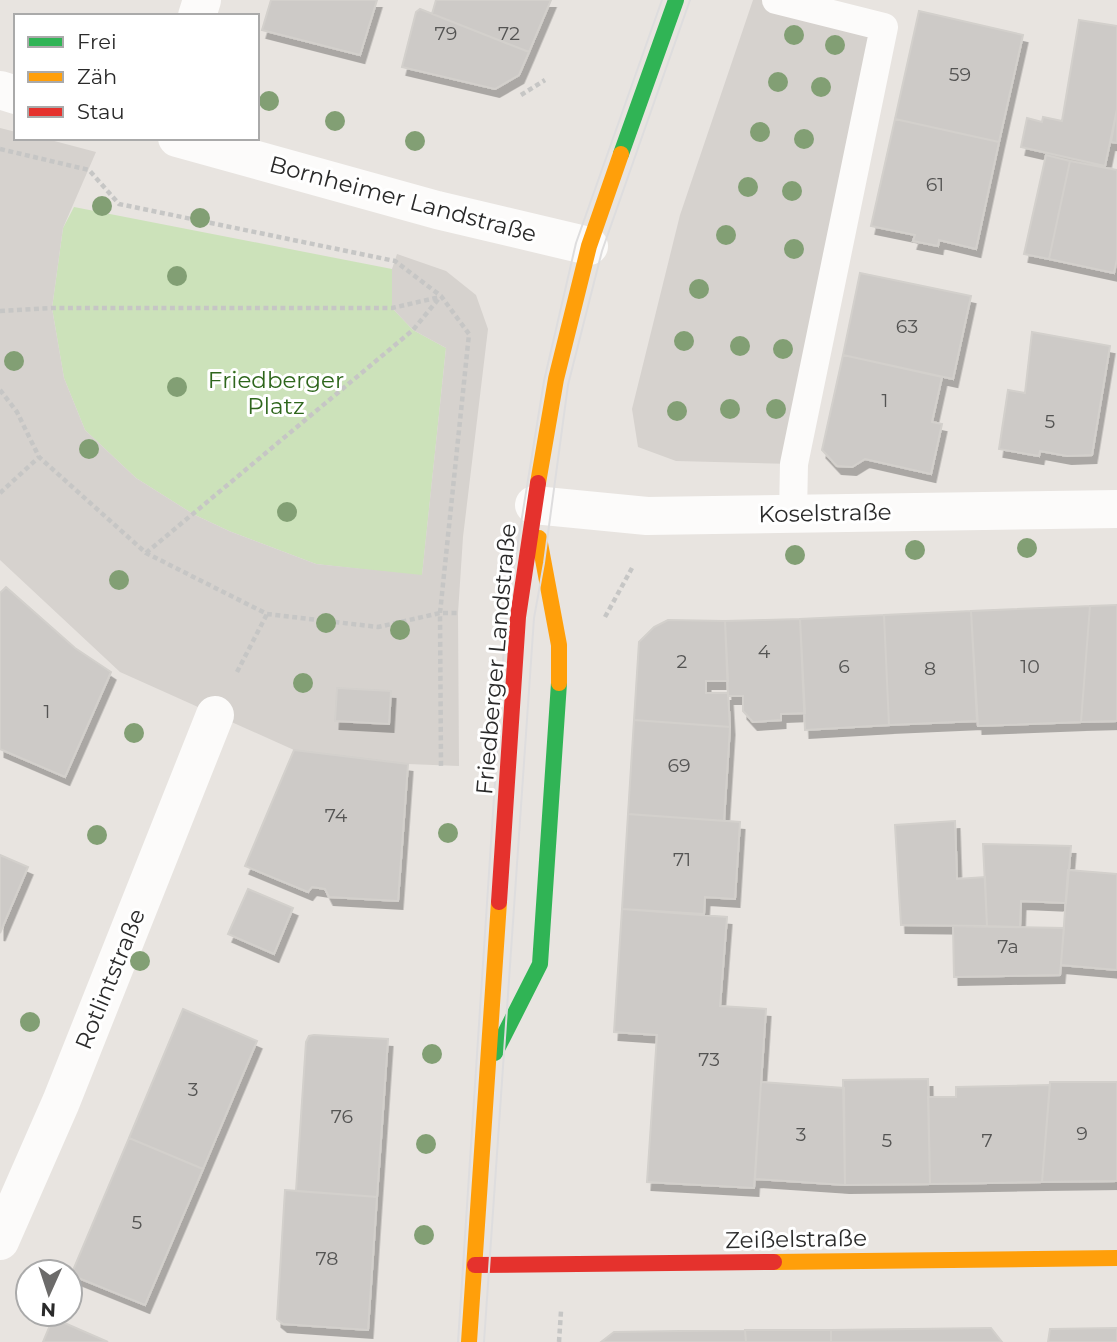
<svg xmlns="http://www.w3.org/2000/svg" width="1117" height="1342" viewBox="0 0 1117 1342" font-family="Montserrat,sans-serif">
	<defs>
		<filter id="shadow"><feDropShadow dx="4.5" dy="8" stdDeviation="0" flood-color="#0004"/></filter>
	</defs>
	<rect width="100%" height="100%" fill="#e8e4e0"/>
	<path fill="#cce2ba" d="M 74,207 L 392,269 L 392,308 L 413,330 L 446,348 L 422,576 L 316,564 L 229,531 L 193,514 L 136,478 L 85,430 L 64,378 L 52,308 L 63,228 Z"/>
	<path fill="#d6d2ce" d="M 753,0 L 776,0 L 884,27 L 794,464 L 676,461 L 638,447 L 632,409 L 680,215 Z
		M 0,128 L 16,132 L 16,138 L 43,138 L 96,152 L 63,228 L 52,308 L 64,378 L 85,430 L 136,478 L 193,514 L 229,531 L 316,564 L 422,575 L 446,348 L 413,330 L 392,308 L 392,269 L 397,254 L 446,271 L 476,295 L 488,329 L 463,537 L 458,613 L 459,766 L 408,764 L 294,750 L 120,672 L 0,560 Z"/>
	<path fill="#cdcac7" stroke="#d3d0cc" stroke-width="2" filter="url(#shadow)" d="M 271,0 L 377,0 L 360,55 L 262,30 Z
		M 436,0 L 551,0 L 529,52 L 432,14 Z
		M 420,9 L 529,52 L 519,75 L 495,89 L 402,67 L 416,12 Z
		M 919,11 L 1023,35 L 999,142 L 895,119 Z
		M 1079,20 L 1117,26 L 1117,109 L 1105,166 L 1021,147 L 1027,118 L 1042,122 L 1043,117 L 1062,121 Z
		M 1117,109 L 1117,143 L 1111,142 Z
		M 895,119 L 999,142 L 976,249 L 939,240 L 938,246 L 913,241 L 915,235 L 871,226 Z
		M 1046,155 L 1070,161 L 1049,259 L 1024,254 Z
		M 1070,161 L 1117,170 L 1117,259 L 1114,273 L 1049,259 Z
		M 860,273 L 971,296 L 953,379 L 843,355 Z
		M 1032,332 L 1110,346 L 1092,455 L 1067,456 L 1040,451 L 1039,456 L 999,449 L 1008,390 L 1025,393 Z
		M 843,355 L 942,377 L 932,422 L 942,424 L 931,474 L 865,459 L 852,467 L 837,466 L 822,450 Z
		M 6,587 L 75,648 L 111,672 L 65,777 L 0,749 L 0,593 Z
		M 1117,605 L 1117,721 L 1081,722 L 1090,606 Z
		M 1090,606 L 1081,722 L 978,726 L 971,611 Z
		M 971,611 L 977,721 L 889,725 L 884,615 Z
		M 884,615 L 889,725 L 805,730 L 800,619 Z
		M 800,619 L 805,713 L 781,714 L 781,720 L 753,722 L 743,711 L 743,696 L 728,696 L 725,621 Z
		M 668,620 L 725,621 L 728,681 L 706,681 L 706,693 L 728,693 L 730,727 L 634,720 L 639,642 L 654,627 Z
		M 337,688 L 391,691 L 389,724 L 335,721 Z
		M 634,720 L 730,727 L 724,821 L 628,814 Z
		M 294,750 L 408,764 L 398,901 L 329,897 L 325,889 L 312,887 L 308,892 L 245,866 Z
		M 628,814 L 740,822 L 735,899 L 705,897 L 704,914 L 622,909 Z
		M 955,821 L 957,879 L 985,877 L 987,926 L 901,925 L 895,825 Z
		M 983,844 L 1071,846 L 1066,903 L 1021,901 L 1020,927 L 987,926 Z
		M 0,855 L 28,867 L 0,933 Z
		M 1068,870 L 1117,874 L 1117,970 L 1061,965 Z
		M 248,889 L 293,908 L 274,954 L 228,934 Z
		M 622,909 L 727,917 L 720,1006 L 766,1009 L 754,1188 L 647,1182 L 657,1035 L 614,1032 Z
		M 953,926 L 1064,928 L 1060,975 L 954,977 Z
		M 183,1009 L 257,1041 L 203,1169 L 129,1138 Z
		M 314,1035 L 388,1039 L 377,1197 L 296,1191 L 306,1042 L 309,1036 Z
		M 928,1079 L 930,1184 L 845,1185 L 843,1080 Z
		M 761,1082 L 844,1088 L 845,1185 L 755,1179 Z
		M 1050,1082 L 1117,1082 L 1117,1181 L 1042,1182 Z
		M 1050,1085 L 1042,1182 L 930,1184 L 928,1097 L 956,1097 L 956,1087 Z
		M 129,1138 L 203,1169 L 145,1305 L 71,1275 Z
		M 285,1190 L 377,1197 L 368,1330 L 283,1324 L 277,1319 Z
		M 53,1318 L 108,1342 L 43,1342 Z
		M 991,1328 L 1002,1342 L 831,1342 L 831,1330 Z
		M 1117,1328 L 1117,1342 L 1048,1342 L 1050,1329 Z
		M 745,1330 L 831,1330 L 831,1342 L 746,1342 Z
		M 745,1330 L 746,1342 L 601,1342 L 614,1332 Z"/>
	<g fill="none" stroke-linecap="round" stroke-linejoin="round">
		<path stroke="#c6c6c5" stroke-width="4.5" stroke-dasharray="5 3.5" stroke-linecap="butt" d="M 521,95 L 545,80
			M 0,149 L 89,170 L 119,204 L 395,261 L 441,296 L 469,334 L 440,613 L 441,767
			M 0,311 L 52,308 L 392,308 L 440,297
			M 0,390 L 17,412 L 39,457 L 146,553 L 267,614 L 378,627 L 440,613 L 458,613
			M 0,493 L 39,457
			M 146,553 L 413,330 L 440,297
			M 605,617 L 632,568
			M 237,672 L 267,614
			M 559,1342 L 561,1311"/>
		<path stroke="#fcfbfa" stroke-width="28" d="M 776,0 L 884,27 L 794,464 L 793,514"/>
		<path stroke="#fcfbfa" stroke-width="38" d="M 197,16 L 202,0
			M 0,90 L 16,95
			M 177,138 L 437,210 L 589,246
			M 534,505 L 647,516 L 1117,509
			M 0,1241 L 61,1102 L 215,715"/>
		<path stroke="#30b455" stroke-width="16" d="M 621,154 L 676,0
			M 495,1053 L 540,964 L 559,683"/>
		<path stroke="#ff9f0a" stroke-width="16" d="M 538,483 L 556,379 L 589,246 L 621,154
			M 539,538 L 559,645 L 559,683
			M 774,1262 L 1117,1258
			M 469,1342 L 499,902"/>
		<path stroke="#e5322d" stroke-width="16" d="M 499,902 L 518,617 L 538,483
			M 475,1265 L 774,1262"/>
		<path stroke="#deddde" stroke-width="2" d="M 458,1342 L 506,616 L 544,381 L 576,243 L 662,0
			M 484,1342 L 534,618 L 544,563 L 568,385 L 602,251 L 690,0"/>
	</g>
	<g fill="#829f74">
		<circle cx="794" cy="35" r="10"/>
		<circle cx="835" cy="45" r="10"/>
		<circle cx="778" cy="82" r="10"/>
		<circle cx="821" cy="87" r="10"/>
		<circle cx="269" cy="101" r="10"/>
		<circle cx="335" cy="121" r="10"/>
		<circle cx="760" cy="132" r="10"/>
		<circle cx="804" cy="139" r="10"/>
		<circle cx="415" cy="141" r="10"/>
		<circle cx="748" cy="187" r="10"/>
		<circle cx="792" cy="191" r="10"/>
		<circle cx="102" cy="206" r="10"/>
		<circle cx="200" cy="218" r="10"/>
		<circle cx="726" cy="235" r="10"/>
		<circle cx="794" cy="249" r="10"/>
		<circle cx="177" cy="276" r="10"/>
		<circle cx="699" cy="289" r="10"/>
		<circle cx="684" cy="341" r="10"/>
		<circle cx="740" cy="346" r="10"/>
		<circle cx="783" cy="349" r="10"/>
		<circle cx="14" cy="361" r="10"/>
		<circle cx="177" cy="387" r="10"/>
		<circle cx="730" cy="409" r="10"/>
		<circle cx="776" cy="409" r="10"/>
		<circle cx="677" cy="411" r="10"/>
		<circle cx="89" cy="449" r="10"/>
		<circle cx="287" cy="512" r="10"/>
		<circle cx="1027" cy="548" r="10"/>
		<circle cx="915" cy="550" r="10"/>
		<circle cx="795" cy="555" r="10"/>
		<circle cx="119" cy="580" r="10"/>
		<circle cx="326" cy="623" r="10"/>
		<circle cx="400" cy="630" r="10"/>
		<circle cx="303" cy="683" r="10"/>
		<circle cx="134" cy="733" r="10"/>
		<circle cx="448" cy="833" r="10"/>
		<circle cx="97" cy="835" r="10"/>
		<circle cx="140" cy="961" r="10"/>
		<circle cx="30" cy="1022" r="10"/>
		<circle cx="432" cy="1054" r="10"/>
		<circle cx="426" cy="1144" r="10"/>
		<circle cx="424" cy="1235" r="10"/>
	</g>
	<g text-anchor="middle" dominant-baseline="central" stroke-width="6" stroke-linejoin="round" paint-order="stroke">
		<g font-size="19" fill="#545453">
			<text x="446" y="33">79</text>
			<text x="509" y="33">72</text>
			<text x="960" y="74">59</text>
			<text x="935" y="184">61</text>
			<text x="907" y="326">63</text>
			<text x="885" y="400">1</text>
			<text x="1050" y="421">5</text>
			<text x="764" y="651">4</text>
			<text x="682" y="661">2</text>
			<text x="844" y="666">6</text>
			<text x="1030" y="666">10</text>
			<text x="930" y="668">8</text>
			<text x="47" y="711">1</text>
			<text x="679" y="765">69</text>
			<text x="336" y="815">74</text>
			<text x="682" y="859">71</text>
			<text x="1008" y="946">7a</text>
			<text x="709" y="1059">73</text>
			<text x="193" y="1089">3</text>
			<text x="342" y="1116">76</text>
			<text x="1082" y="1133">9</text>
			<text x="801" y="1134">3</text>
			<text x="887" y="1140">5</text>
			<text x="987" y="1140">7</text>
			<text x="137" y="1222">5</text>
			<text x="327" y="1258">78</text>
		</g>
		<g font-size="23" fill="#2a2a2a" stroke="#fff">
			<text transform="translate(403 199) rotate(15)">Bornheimer Landstraße</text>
			<text transform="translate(825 513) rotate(-1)">Koselstraße</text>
			<text transform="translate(496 659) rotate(-85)">Friedberger Landstraße</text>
			<text transform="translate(110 979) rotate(-68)">Rotlintstraße</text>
			<text transform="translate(796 1239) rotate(-1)">Zeißelstraße</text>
		</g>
		<g font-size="23" fill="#2e661c" stroke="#fff">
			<text x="276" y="380">Friedberger<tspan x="276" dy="26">Platz</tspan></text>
		</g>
	</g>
	<rect x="14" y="14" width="245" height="126" fill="#ffffff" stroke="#aaaaaa" stroke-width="2"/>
	<rect x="28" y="37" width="35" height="10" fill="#30b455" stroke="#aaaaaa" stroke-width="2"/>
	<text x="77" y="49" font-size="21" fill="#2a2a2a">Frei</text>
	<rect x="28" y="72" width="35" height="10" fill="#ff9f0a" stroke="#aaaaaa" stroke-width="2"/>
	<text x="77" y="84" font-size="21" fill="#2a2a2a">Zäh</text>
	<rect x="28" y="107" width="35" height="10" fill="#e5322d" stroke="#aaaaaa" stroke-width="2"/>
	<text x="77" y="119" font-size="21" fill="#2a2a2a">Stau</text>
	<g transform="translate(49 1293) rotate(183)"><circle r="33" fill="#ffffff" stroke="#aaaaaa" stroke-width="2"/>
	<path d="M0-5L12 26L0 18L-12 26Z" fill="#6c6b6a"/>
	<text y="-10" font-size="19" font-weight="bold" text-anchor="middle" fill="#2a2a2a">N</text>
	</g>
</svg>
